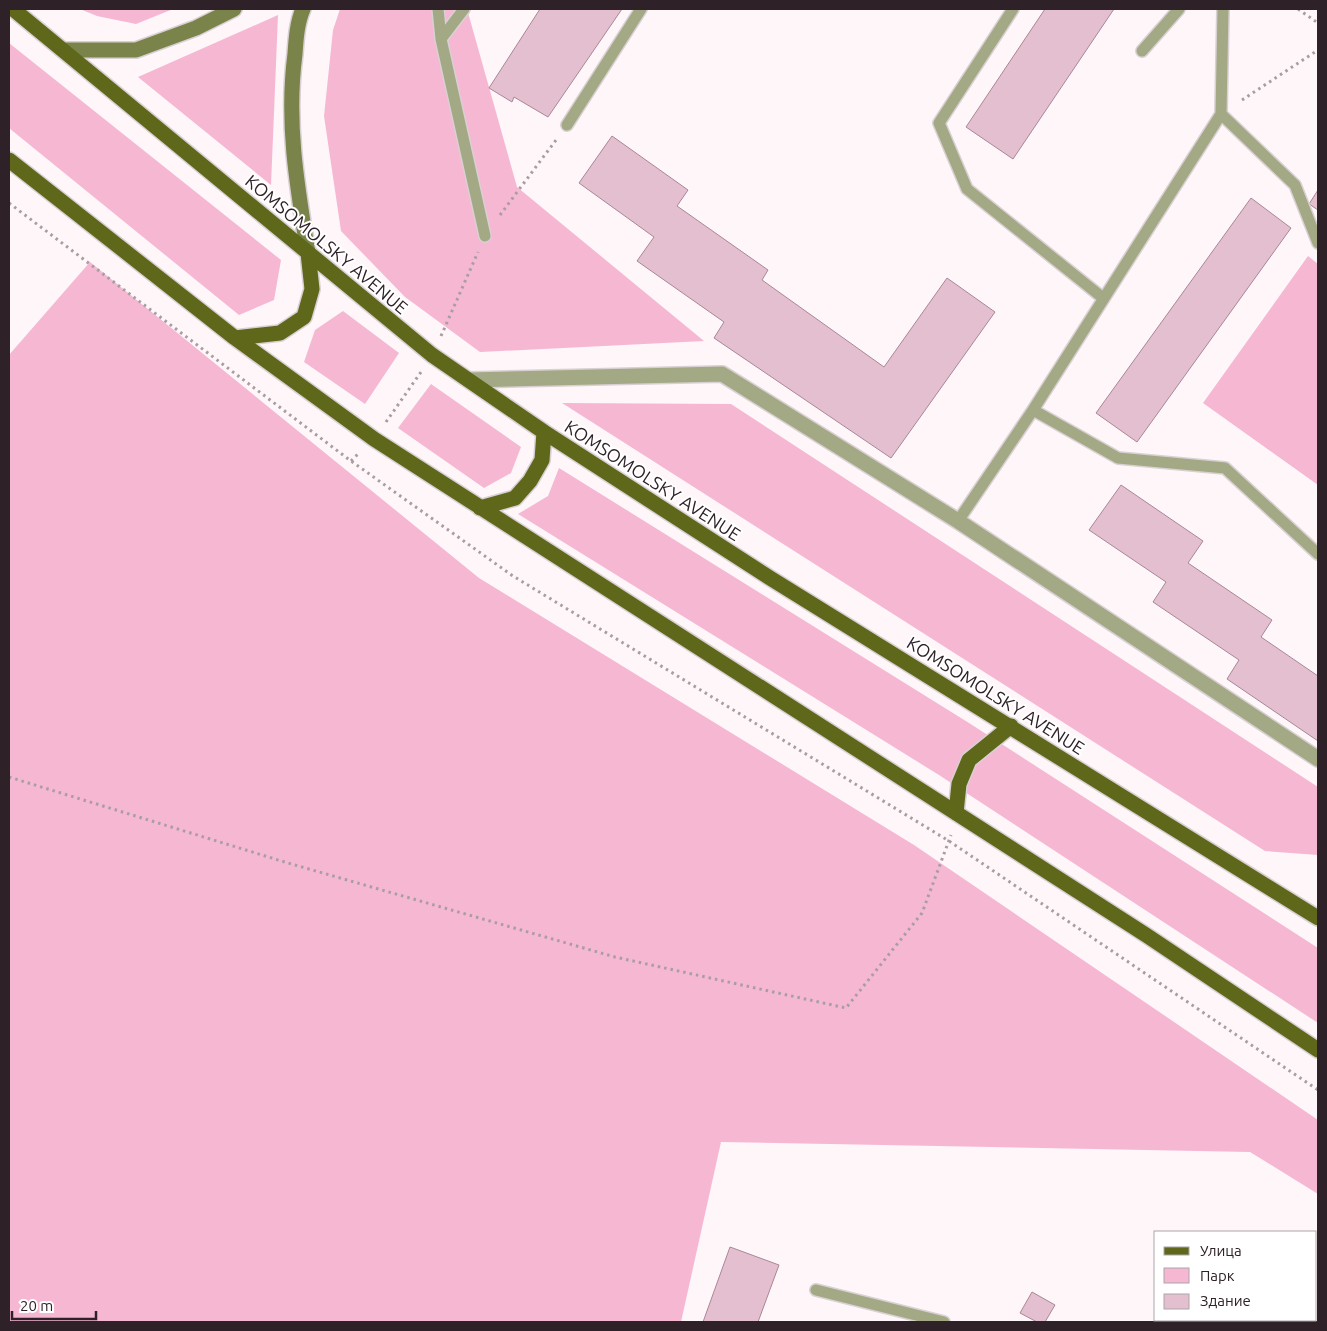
<svg xmlns="http://www.w3.org/2000/svg" width="1327" height="1331" viewBox="0 0 1327 1331" font-family="Ubuntu,sans-serif">
	<rect width="100%" height="100%" fill="#fef6f9"/>
	<path fill="#f6b7d3" d="M 80,9 L 173,9 L 136,24 L 97,16 Z
		M 340,9 L 467,9 L 517,187 L 704,341 L 480,352 L 405,297 L 341,231 L 324,116 L 333,30 Z
		M 278,15 L 271,185 L 138,77 Z
		M 9,43 L 281,260 L 274,300 L 239,315 L 9,128 Z
		M 1308,256 L 1318,264 L 1318,485 L 1203,403 Z
		M 90,262 L 479,578 L 914,845 L 1318,1120 L 1318,1194 L 1250,1152 L 721,1142 L 681,1322 L 9,1322 L 9,355 Z
		M 343,311 L 399,353 L 365,404 L 304,362 L 315,330 Z
		M 431,384 L 521,447 L 511,473 L 484,488 L 398,428 Z
		M 562,403 L 731,404 L 1318,787 L 1318,855 L 1265,851 Z
		M 559,468 L 969,723 L 1318,948 L 1318,1023 L 939,775 L 518,514 L 548,496 Z"/>
	<path fill="#e4bfcf" stroke="#aa8696" d="M 540,9 L 622,9 L 548,117 L 514,97 L 512,102 L 489,88 Z
		M 1045,9 L 1114,9 L 1013,159 L 966,127 Z
		M 612,136 L 688,190 L 677,206 L 768,270 L 762,280 L 884,367 L 947,278 L 995,312 L 891,458 L 714,338 L 724,322 L 637,261 L 654,237 L 579,183 Z
		M 1318,190 L 1318,210 L 1309,204 Z
		M 1251,198 L 1291,228 L 1137,442 L 1096,413 Z
		M 1121,485 L 1203,541 L 1188,563 L 1272,620 L 1261,637 L 1318,676 L 1318,741 L 1227,679 L 1239,660 L 1153,602 L 1166,582 L 1089,530 Z
		M 730,1247 L 779,1265 L 758,1322 L 703,1322 Z
		M 1032,1292 L 1055,1305 L 1045,1322 L 1037,1322 L 1020,1313 Z"/>
	<g fill="none" stroke-linecap="round" stroke-linejoin="round">
		<g stroke="#d9d0d3" stroke-width="14">
			<path id="lane" d="M 438,9 L 441,39 L 485,236
				M 1013,9 L 939,123 L 967,189 L 1103,298
				M 441,39 L 464,9
				M 1142,51 L 1179,9
				M 1221,114 L 1295,185 L 1318,243
				M 567,125 L 641,9
				M 1033,410 L 1118,458 L 1225,468 L 1318,554
				M 958,521 L 1033,410 L 1221,114 L 1223,9
				M 816,1290 L 944,1322"/>
		</g>
		<g stroke="#d9d0d3" stroke-width="18">
			<path id="street" d="M 469,380 L 722,374 L 958,521 L 1318,759"/>
		</g>
		<g stroke="#d9d0d3" stroke-width="18">
			<path id="secondary" d="M 303,9 C 297,23 296,39 295,54 C 286,122 297,186 308,253
				M 66,50 L 136,50 L 196,28 L 234,9"/>
		</g>
		<g stroke="#d9d0d3" stroke-width="18">
			<path id="primary" d="M 13,9 L 432,355 L 544,432 L 770,578 L 1318,918
				M 9,160 L 235,338 L 374,439 L 1146,935 L 1318,1050
				M 235,338 L 280,333 L 304,317 L 312,289 L 308,253
				M 480,508 L 515,498 L 530,481 L 542,460 L 544,432
				M 956,813 L 959,784 L 969,760 L 1011,726"/>
		</g>
		<path stroke="#a89ea2" stroke-width="3" stroke-dasharray="2.5 4" stroke-linecap="butt" d="M 1298,9 L 1318,23
			M 1242,100 L 1318,50
			M 9,203 L 351,461 L 513,576 L 949,841 L 1318,1090
			M 500,215 L 556,140
			M 441,336 L 478,252
			M 386,422 L 421,372
			M 351,461 L 359,453
			M 9,777 L 288,863 L 615,957 L 846,1008 L 922,913 L 951,835"/>
		<use href="#lane" stroke="#a3a984" stroke-width="11"/>
		<use href="#street" stroke="#a3a984" stroke-width="15"/>
		<use href="#secondary" stroke="#7a834a" stroke-width="15"/>
		<use href="#primary" stroke="#5e671a" stroke-width="15"/>
	</g>
	<g text-anchor="middle" dominant-baseline="central" stroke-width="4" stroke-linejoin="round" paint-order="stroke">
		<g font-size="18" fill="#2f2128" stroke="#fff">
			<text transform="translate(327 244) rotate(40)">KOMSOMOLSKY AVENUE</text>
			<text transform="translate(653 480) rotate(33)">KOMSOMOLSKY AVENUE</text>
			<text transform="translate(996 695) rotate(32)">KOMSOMOLSKY AVENUE</text>
		</g>
	</g>
	<rect width="1327" height="1331" fill="none" stroke="#2f2128" stroke-width="20"/>
	<rect x="1154" y="1231" width="162" height="90" fill="#ffffff" stroke="#aca6a9"/>
	<rect x="1164" y="1247" width="25" height="8" fill="#5e671a" stroke="#aca6a9"/>
	<text x="1200" y="1256" font-size="15" fill="#2f2128">Улица</text>
	<rect x="1164" y="1268" width="25" height="15" fill="#f6b7d3" stroke="#aca6a9"/>
	<text x="1200" y="1281" font-size="15" fill="#2f2128">Парк</text>
	<rect x="1164" y="1294" width="25" height="15" fill="#e4bfcf" stroke="#aca6a9"/>
	<text x="1200" y="1306" font-size="15" fill="#2f2128">Здание</text>
	<path d="M12 1311v8h84v-8" fill="none" stroke="#2f2128" stroke-width="2.5"/>
	<text x="20" y="1311" font-size="15" fill="#2f2128" stroke="#ffffff" stroke-width="4" paint-order="stroke">20 m</text>
</svg>
